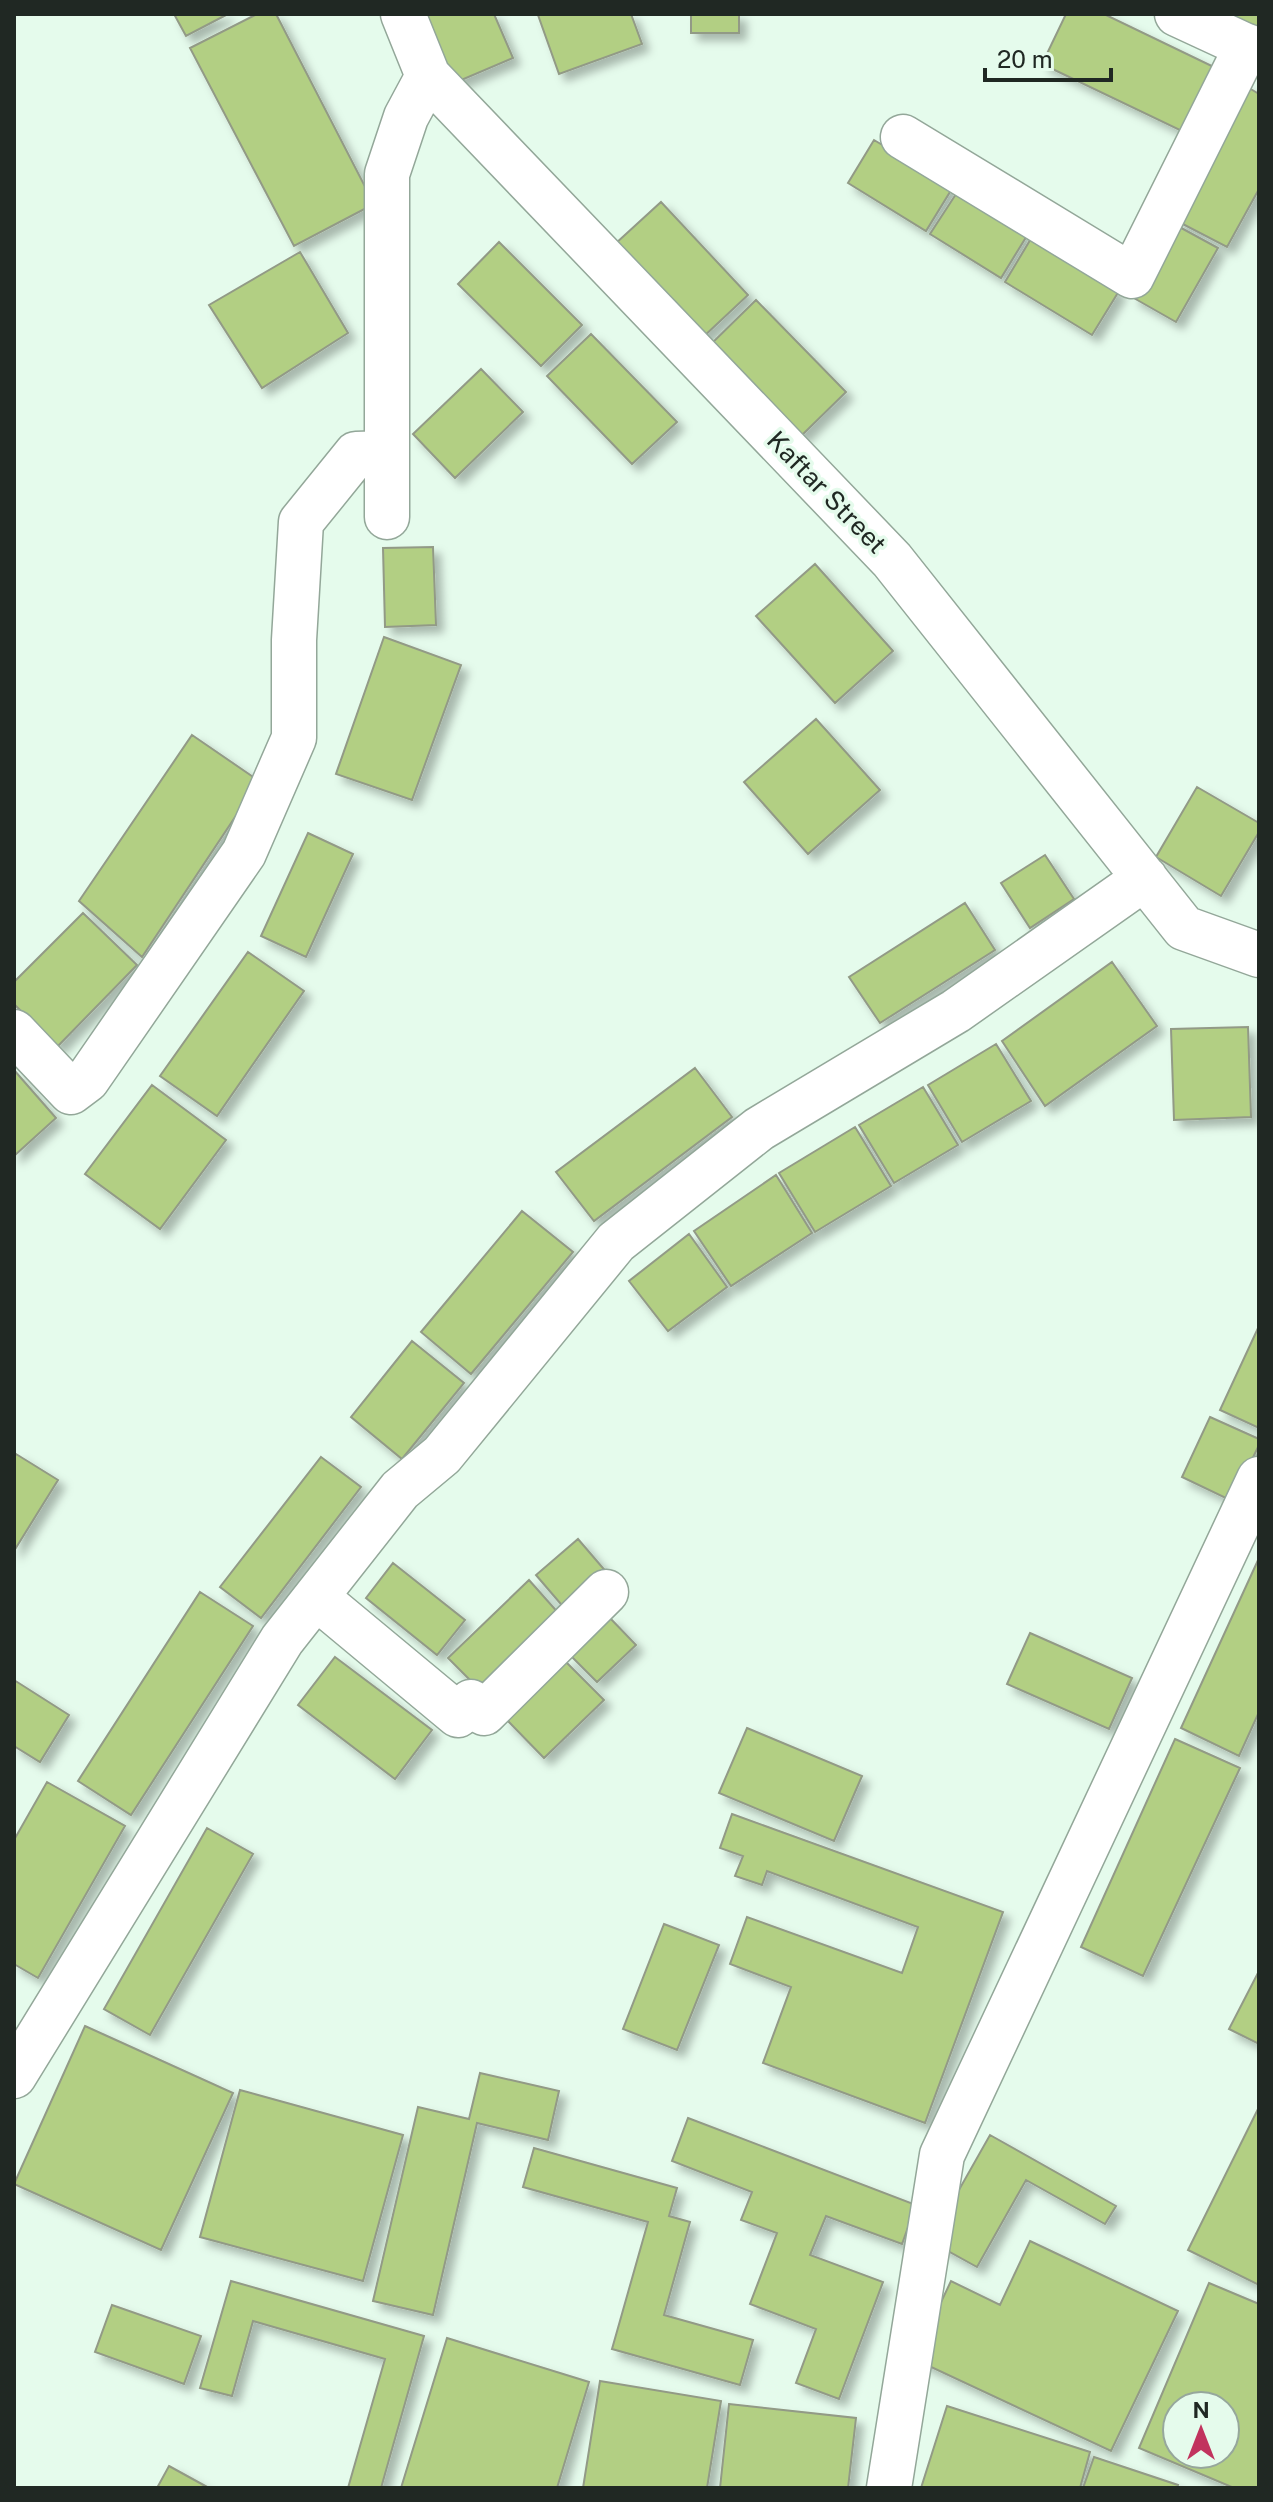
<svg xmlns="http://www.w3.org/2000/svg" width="1273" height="2502" viewBox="0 0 1273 2502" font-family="'Public Sans',sans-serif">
	<defs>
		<filter id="shadow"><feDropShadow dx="7" dy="7" stdDeviation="4" flood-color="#0004"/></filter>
	</defs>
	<rect width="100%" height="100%" fill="#e5fbec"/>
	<path fill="#b2cf83" stroke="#929a86" stroke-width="2" fill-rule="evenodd" filter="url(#shadow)" d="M 174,14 L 228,14 L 186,36 Z
		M 257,14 L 276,14 L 374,204 L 294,246 L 190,48 Z
		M 421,14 L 494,14 L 513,58 L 452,84 Z
		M 631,14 L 642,44 L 559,74 L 538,15 Z
		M 691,14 L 739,14 L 739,33 L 691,33 Z
		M 1066,14 L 1104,14 L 1218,69 L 1186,133 L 1042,64 Z
		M 1213,14 L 1259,14 L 1259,36 Z
		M 1244,85 L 1259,94 L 1259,189 L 1227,247 L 1175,220 Z
		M 874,140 L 953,187 L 926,231 L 848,183 Z
		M 958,191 L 1028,234 L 1001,278 L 930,234 Z
		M 661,202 L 748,295 L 702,338 L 615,244 Z
		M 1174,224 L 1218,248 L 1176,322 L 1132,297 Z
		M 1032,237 L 1119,291 L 1092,335 L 1005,282 Z
		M 499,242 L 582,325 L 541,366 L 458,284 Z
		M 300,252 L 348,333 L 262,388 L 209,305 Z
		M 756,300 L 846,392 L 800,437 L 709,346 Z
		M 591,334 L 677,422 L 632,464 L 547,376 Z
		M 481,369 L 523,412 L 455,478 L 413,434 Z
		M 433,547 L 436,625 L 385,627 L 383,548 Z
		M 815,564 L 893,651 L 835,703 L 756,616 Z
		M 384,637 L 461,665 L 412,800 L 336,774 Z
		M 816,719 L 880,790 L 808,854 L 744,782 Z
		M 192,735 L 259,781 L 142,957 L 79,901 Z
		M 1197,787 L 1259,823 L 1259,832 L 1221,896 L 1156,857 Z
		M 308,833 L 353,854 L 306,957 L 261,936 Z
		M 1045,855 L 1074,899 L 1030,928 L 1001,883 Z
		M 965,903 L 995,950 L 880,1023 L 849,977 Z
		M 83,913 L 137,965 L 57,1047 L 14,1004 L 14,982 Z
		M 248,952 L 304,991 L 217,1116 L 160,1076 Z
		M 1112,962 L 1157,1026 L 1045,1106 L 1002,1041 Z
		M 1248,1027 L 1251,1117 L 1174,1120 L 1171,1029 Z
		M 996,1044 L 1031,1101 L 962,1142 L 928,1085 Z
		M 695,1068 L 732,1117 L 594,1221 L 556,1172 Z
		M 14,1070 L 56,1118 L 14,1156 Z
		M 152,1085 L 226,1140 L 160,1229 L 85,1174 Z
		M 923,1087 L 958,1145 L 894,1183 L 859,1125 Z
		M 855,1127 L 891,1186 L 815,1232 L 779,1173 Z
		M 776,1175 L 812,1233 L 731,1286 L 694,1231 Z
		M 522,1211 L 573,1252 L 471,1374 L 421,1332 Z
		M 689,1234 L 727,1287 L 668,1331 L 629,1281 Z
		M 1259,1326 L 1259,1428 L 1220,1410 Z
		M 412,1341 L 464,1383 L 402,1459 L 351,1417 Z
		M 1210,1417 L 1259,1439 L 1259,1445 L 1232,1501 L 1182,1477 Z
		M 16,1454 L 58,1480 L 14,1551 L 14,1458 Z
		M 321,1457 L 361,1487 L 261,1618 L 220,1587 Z
		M 578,1539 L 608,1574 L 566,1610 L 536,1575 Z
		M 1259,1558 L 1259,1712 L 1239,1756 L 1181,1728 Z
		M 393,1563 L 465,1620 L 437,1655 L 366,1598 Z
		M 529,1580 L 561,1616 L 482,1692 L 448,1658 Z
		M 200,1592 L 253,1626 L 131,1815 L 78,1781 Z
		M 609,1617 L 636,1645 L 597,1682 L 570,1655 Z
		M 1030,1633 L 1132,1678 L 1109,1729 L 1007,1684 Z
		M 335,1657 L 432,1730 L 395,1779 L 298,1705 Z
		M 564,1660 L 604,1700 L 544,1758 L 505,1718 Z
		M 14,1680 L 69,1715 L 40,1762 L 14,1746 Z
		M 747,1728 L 862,1776 L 834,1841 L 719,1793 Z
		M 1175,1739 L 1240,1768 L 1143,1976 L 1081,1947 Z
		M 47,1782 L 125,1826 L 38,1978 L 14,1964 L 14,1840 Z
		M 732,1814 L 1003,1912 L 925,2123 L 763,2063 L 791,1987 L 730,1964 L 747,1917 L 902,1973 L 918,1927 L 767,1871 L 762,1885 L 735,1876 L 743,1856 L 720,1848 Z
		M 207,1828 L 253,1854 L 150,2035 L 104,2009 Z
		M 664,1924 L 719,1945 L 677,2050 L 623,2029 Z
		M 1259,1971 L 1259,2044 L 1229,2029 Z
		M 85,2026 L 233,2093 L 161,2250 L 14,2184 Z
		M 480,2073 L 559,2091 L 548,2140 L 477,2123 L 433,2315 L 373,2301 L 418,2107 L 469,2119 Z
		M 240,2090 L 403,2135 L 363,2281 L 200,2237 Z
		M 1259,2107 L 1259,2285 L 1188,2250 Z
		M 688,2118 L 916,2205 L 902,2244 L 826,2216 L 810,2255 L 883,2282 L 839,2399 L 796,2383 L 816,2329 L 750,2304 L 777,2233 L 741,2220 L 752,2192 L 672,2161 Z
		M 990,2135 L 1116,2206 L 1105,2224 L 1026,2180 L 977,2267 L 930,2241 Z
		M 534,2148 L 677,2188 L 669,2216 L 690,2222 L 664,2315 L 753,2340 L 740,2385 L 612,2349 L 648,2222 L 523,2187 Z
		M 1030,2241 L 1178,2311 L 1111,2451 L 914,2359 L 951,2281 L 1000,2305 Z
		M 231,2281 L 424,2336 L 381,2488 L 348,2488 L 385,2359 L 253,2321 L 232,2396 L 200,2388 Z
		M 1209,2283 L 1259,2304 L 1259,2488 L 1234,2488 L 1139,2448 ZM 1177,2406 L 1225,2406 L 1225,2454 L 1177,2454 Z
		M 112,2305 L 201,2336 L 184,2384 L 95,2352 Z
		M 447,2338 L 589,2382 L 557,2488 L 401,2488 Z
		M 600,2381 L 721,2401 L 707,2488 L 583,2488 Z
		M 729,2404 L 856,2418 L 848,2488 L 720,2488 Z
		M 947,2406 L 1090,2452 L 1080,2488 L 921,2488 Z
		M 1094,2457 L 1178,2485 L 1177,2488 L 1083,2488 Z
		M 169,2466 L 209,2488 L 157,2488 Z"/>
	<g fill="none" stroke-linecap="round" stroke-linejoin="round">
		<g stroke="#93a799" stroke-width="47">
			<path id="street" d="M 403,14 L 428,76 L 892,560 L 1184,928 L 1259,955
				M 1177,14 L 1259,52
				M 903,137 L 1132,276 L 1247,46
				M 387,453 L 387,517
				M 14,1032 L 71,1092 L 87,1080 L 244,853 L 294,738 L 294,640 L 301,522 L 356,454 L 387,453 L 387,174 L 406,117 L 428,76
				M 316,1597 L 458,1715 L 471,1702 L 484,1713 L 606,1592
				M 14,2076 L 282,1640 L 400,1490 L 442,1455 L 616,1242 L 759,1129 L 956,1011 L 1145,878
				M 889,2488 L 942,2155 L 1259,1479"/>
		</g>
		<use href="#street" stroke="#fff" stroke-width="44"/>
	</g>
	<g text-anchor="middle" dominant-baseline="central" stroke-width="7" stroke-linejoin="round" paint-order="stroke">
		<g font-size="26" fill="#202823" stroke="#e5fbec">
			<text transform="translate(827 492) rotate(46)">Kaftar Street</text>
		</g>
	</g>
	<rect width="1273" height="2502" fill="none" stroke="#202823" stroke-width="32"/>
	<g transform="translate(1201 2430)"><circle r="38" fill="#e5fbec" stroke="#96a79c" stroke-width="2"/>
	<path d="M0-6L14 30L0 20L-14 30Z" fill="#c1335e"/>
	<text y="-12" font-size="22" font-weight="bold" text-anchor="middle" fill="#202823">N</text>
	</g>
	<path d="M985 68v12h126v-12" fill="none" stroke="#202823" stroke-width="4"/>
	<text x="997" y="68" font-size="24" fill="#202823" stroke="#e5fbec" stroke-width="6" paint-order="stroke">20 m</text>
</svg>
